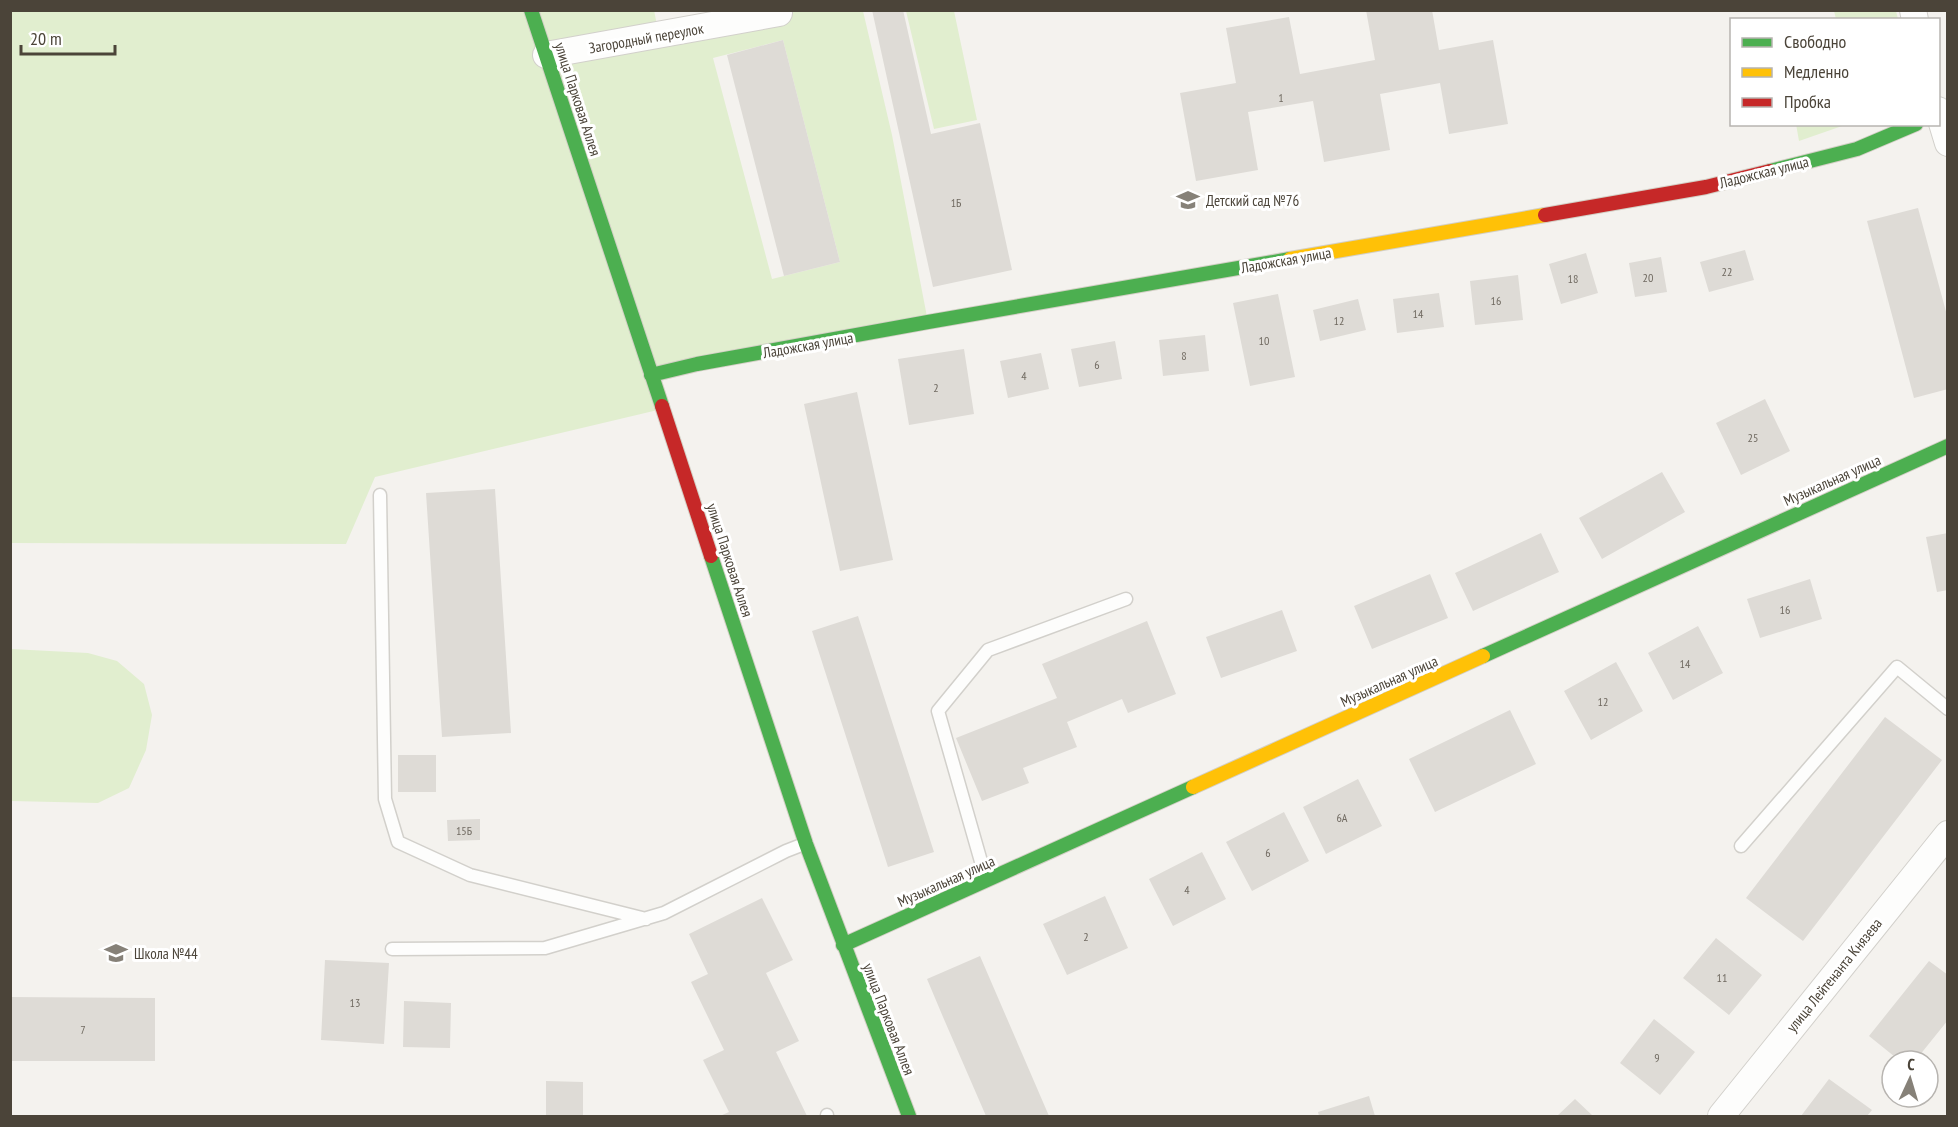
<svg xmlns="http://www.w3.org/2000/svg" width="1958" height="1127" viewBox="0 0 1958 1127" font-family="'PT Sans Narrow',sans-serif">
	<rect width="100%" height="100%" fill="#f4f2ee"/>
	<path fill="#e1eecf" fill-rule="evenodd" d="M 654,10 L 659,36 L 792,11 L 863,11 L 892,135 L 928,322 L 652,375 L 662,409 L 375,477 L 346,544 L 11,543 L 11,11 ZM 783,40 L 840,262 L 772,279 L 713,58 Z
		M 906,11 L 954,11 L 977,120 L 934,129 Z
		M 1834,11 L 1896,11 L 1898,19 L 1836,19 Z
		M 1796,124 L 1845,124 L 1845,125 L 1799,141 Z
		M 11,649 L 88,653 L 117,661 L 144,684 L 152,715 L 146,750 L 129,788 L 98,803 L 11,801 Z"/>
	<path fill="#dedbd6" d="M 872,10 L 903,10 L 931,134 L 980,123 L 1012,270 L 933,287 Z
		M 1366,10 L 1432,10 L 1439,50 L 1493,40 L 1508,124 L 1449,134 L 1440,83 L 1380,94 L 1390,150 L 1324,162 L 1313,101 L 1248,112 L 1258,170 L 1196,181 L 1180,93 L 1236,83 L 1226,28 L 1289,17 L 1300,74 L 1375,60 Z
		M 783,40 L 840,262 L 784,276 L 727,55 Z
		M 1918,208 L 1948,319 L 1948,389 L 1914,398 L 1867,221 Z
		M 1745,250 L 1754,280 L 1709,292 L 1700,262 Z
		M 1586,253 L 1598,293 L 1561,304 L 1549,264 Z
		M 1661,257 L 1667,292 L 1635,297 L 1629,263 Z
		M 1518,275 L 1523,320 L 1475,325 L 1470,281 Z
		M 1439,293 L 1444,327 L 1397,333 L 1393,299 Z
		M 1278,294 L 1295,377 L 1250,386 L 1233,303 Z
		M 1358,299 L 1366,330 L 1320,341 L 1313,310 Z
		M 1205,335 L 1209,371 L 1163,376 L 1159,340 Z
		M 1115,341 L 1122,379 L 1079,387 L 1071,349 Z
		M 964,349 L 974,414 L 909,425 L 898,359 Z
		M 1041,353 L 1049,389 L 1008,398 L 1000,361 Z
		M 857,392 L 893,560 L 840,571 L 804,404 Z
		M 1765,399 L 1790,451 L 1741,475 L 1716,423 Z
		M 1662,472 L 1685,512 L 1602,559 L 1579,518 Z
		M 495,489 L 511,733 L 442,737 L 426,493 Z
		M 1541,533 L 1559,572 L 1473,611 L 1455,573 Z
		M 1948,533 L 1948,590 L 1937,592 L 1926,537 Z
		M 1430,574 L 1448,618 L 1372,649 L 1354,606 Z
		M 1810,579 L 1822,619 L 1760,638 L 1747,599 Z
		M 1282,610 L 1297,651 L 1221,678 L 1206,637 Z
		M 858,616 L 934,852 L 888,867 L 812,631 Z
		M 1147,621 L 1176,694 L 1128,713 L 1122,699 L 1067,722 L 1077,747 L 1023,768 L 1029,783 L 982,801 L 956,738 L 1057,698 L 1042,664 Z
		M 1698,626 L 1723,673 L 1673,700 L 1648,653 Z
		M 1616,662 L 1643,711 L 1591,740 L 1564,691 Z
		M 1510,710 L 1536,764 L 1435,812 L 1409,759 Z
		M 1885,717 L 1942,760 L 1803,941 L 1746,898 Z
		M 398,755 L 436,755 L 436,792 L 398,792 Z
		M 1358,779 L 1382,826 L 1326,854 L 1303,807 Z
		M 1284,812 L 1309,861 L 1252,891 L 1226,842 Z
		M 480,819 L 480,840 L 448,841 L 447,820 Z
		M 1202,852 L 1226,899 L 1173,926 L 1149,879 Z
		M 1105,896 L 1128,948 L 1067,975 L 1043,924 Z
		M 762,898 L 793,960 L 766,973 L 799,1041 L 776,1052 L 807,1116 L 720,1116 L 729,1112 L 703,1060 L 724,1050 L 691,982 L 708,974 L 689,934 Z
		M 1716,938 L 1762,975 L 1729,1015 L 1683,978 Z
		M 980,956 L 1049,1116 L 986,1116 L 943,1017 L 927,979 Z
		M 325,960 L 389,963 L 384,1044 L 321,1040 Z
		M 1929,961 L 1948,975 L 1948,1020 L 1915,1061 L 1900,1061 L 1869,1036 Z
		M 10,997 L 155,998 L 155,1061 L 10,1061 Z
		M 404,1001 L 451,1003 L 450,1048 L 403,1047 Z
		M 1654,1019 L 1695,1052 L 1660,1095 L 1620,1063 Z
		M 1829,1079 L 1872,1110 L 1867,1116 L 1801,1116 Z
		M 546,1081 L 583,1082 L 583,1116 L 546,1116 Z
		M 1369,1096 L 1375,1116 L 1319,1116 L 1318,1112 Z
		M 1575,1099 L 1593,1116 L 1557,1116 Z"/>
	<g fill="none" stroke-linecap="round" stroke-linejoin="round">
		<g stroke="#d2d0cb" stroke-width="15">
			<path id="lane" d="M 380,495 L 385,799 L 398,842 L 470,875 L 646,919
				M 1741,846 L 1897,667 L 1948,709
				M 986,879 L 938,711 L 988,650 L 1126,599
				M 392,949 L 545,948 L 664,913 L 786,851 L 804,844
				M 827,1115 L 827,1116"/>
		</g>
		<g stroke="#d2d0cb" stroke-width="28">
			<path id="street" d="M 1913,10 L 1915,20
				M 546,55 L 779,13 L 778,10
				M 1938,110 L 1948,143
				M 1721,1116 L 1948,834"/>
		</g>
		<g stroke="#d3cfc5" stroke-width="16">
			<path id="fast" d="M 531,10 L 662,406
				M 1770,171 L 1857,149 L 1916,124
				M 651,375 L 697,364 L 928,322 L 1290,259
				M 711,556 L 806,844 L 909,1116
				M 1483,656 L 1948,446
				M 843,945 L 1193,787"/>
		</g>
		<g stroke="#d3cfc5" stroke-width="16">
			<path id="slow" d="M 1290,259 L 1545,215
				M 1193,787 L 1483,656"/>
		</g>
		<g stroke="#d3cfc5" stroke-width="16">
			<path id="jam" d="M 1545,215 L 1706,187 L 1770,171
				M 662,406 L 711,556"/>
		</g>
		<use href="#lane" stroke="#fdfdfc" stroke-width="12"/>
		<use href="#street" stroke="#fdfdfc" stroke-width="26"/>
		<use href="#fast" stroke="#4caf50" stroke-width="14"/>
		<use href="#slow" stroke="#ffc107" stroke-width="14"/>
		<use href="#jam" stroke="#c62828" stroke-width="14"/>
	</g>
	<defs>
		<g id="school-bare" transform="scale(1.8)"><path d="M0-5L7-2L0 1L-7-2ZM-4 1L0 2.5L4 1V4Q0 6-4 4Z" fill="#868178" stroke="#fff" stroke-width="2.5" paint-order="stroke"/></g>
	</defs>
	<g fill-rule="evenodd">
		<use href="#school-bare" x="1188" y="200"/>
		<use href="#school-bare" x="116" y="953"/>
	</g>
	<g text-anchor="middle" dominant-baseline="central" stroke-width="6" stroke-linejoin="round" paint-order="stroke">
		<g font-size="12" fill="#706a61">
			<text x="1281" y="97">1</text>
			<text x="956" y="202">1Б</text>
			<text x="1727" y="271">22</text>
			<text x="1648" y="277">20</text>
			<text x="1573" y="278">18</text>
			<text x="1496" y="300">16</text>
			<text x="1418" y="313">14</text>
			<text x="1339" y="320">12</text>
			<text x="1264" y="340">10</text>
			<text x="1184" y="355">8</text>
			<text x="1097" y="364">6</text>
			<text x="1024" y="375">4</text>
			<text x="936" y="387">2</text>
			<text x="1753" y="437">25</text>
			<text x="1785" y="609">16</text>
			<text x="1685" y="663">14</text>
			<text x="1603" y="701">12</text>
			<text x="1342" y="817">6А</text>
			<text x="464" y="830">15Б</text>
			<text x="1268" y="852">6</text>
			<text x="1187" y="889">4</text>
			<text x="1086" y="936">2</text>
			<text x="1722" y="977">11</text>
			<text x="355" y="1002">13</text>
			<text x="83" y="1029">7</text>
			<text x="1657" y="1057">9</text>
		</g>
		<g font-size="15" fill="#4b4439" stroke="#fff">
			<text transform="translate(646 38) rotate(-10)">Загородный переулок</text>
			<text transform="translate(578 99) rotate(72)">улица Парковая Аллея</text>
			<text transform="translate(1764 172) rotate(-14)">Ладожская улица</text>
			<text transform="translate(1286 260) rotate(-10)">Ладожская улица</text>
			<text transform="translate(808 345) rotate(-10)">Ладожская улица</text>
			<text transform="translate(1832 480) rotate(-24)">Музыкальная улица</text>
			<text transform="translate(730 560) rotate(72)">улица Парковая Аллея</text>
			<text transform="translate(1389 681) rotate(-24)">Музыкальная улица</text>
			<text transform="translate(946 881) rotate(-24)">Музыкальная улица</text>
			<text transform="translate(1834 975) rotate(-51)">улица Лейтенанта Князева</text>
			<text transform="translate(889 1019) rotate(69)">улица Парковая Аллея</text>
		</g>
		<g font-size="15" fill="#4b4439" stroke="#fff" text-anchor="start">
			<text x="1206" y="200">Детский сад №76</text>
			<text x="134" y="953">Школа №44</text>
		</g>
	</g>
	<rect width="1958" height="1127" fill="none" stroke="#4b4439" stroke-width="24"/>
	<rect x="1730" y="18" width="210" height="108" fill="#ffffff" stroke="#b7b4b0" stroke-width="1.5"/>
	<rect x="1742" y="38" width="30" height="9" fill="#4caf50" stroke="#b7b4b0" stroke-width="1.5"/>
	<text x="1784" y="48" font-size="18" fill="#4b4439">Свободно</text>
	<rect x="1742" y="68" width="30" height="9" fill="#ffc107" stroke="#b7b4b0" stroke-width="1.5"/>
	<text x="1784" y="78" font-size="18" fill="#4b4439">Медленно</text>
	<rect x="1742" y="98" width="30" height="9" fill="#c62828" stroke="#b7b4b0" stroke-width="1.5"/>
	<text x="1784" y="108" font-size="18" fill="#4b4439">Пробка</text>
	<g transform="translate(1910 1079) rotate(4)"><circle r="28" fill="#ffffff" stroke="#b7b4b0" stroke-width="1.5"/>
	<path d="M0-4.5L10 22L0 15L-10 22Z" fill="#868178"/>
	<text y="-9" font-size="16" font-weight="bold" text-anchor="middle" fill="#4b4439">С</text>
	</g>
	<path d="M21 45v9h94v-9" fill="none" stroke="#4b4439" stroke-width="3"/>
	<text x="30" y="45" font-size="18" fill="#4b4439" stroke="#ffffff" stroke-width="4.5" paint-order="stroke">20 m</text>
</svg>
